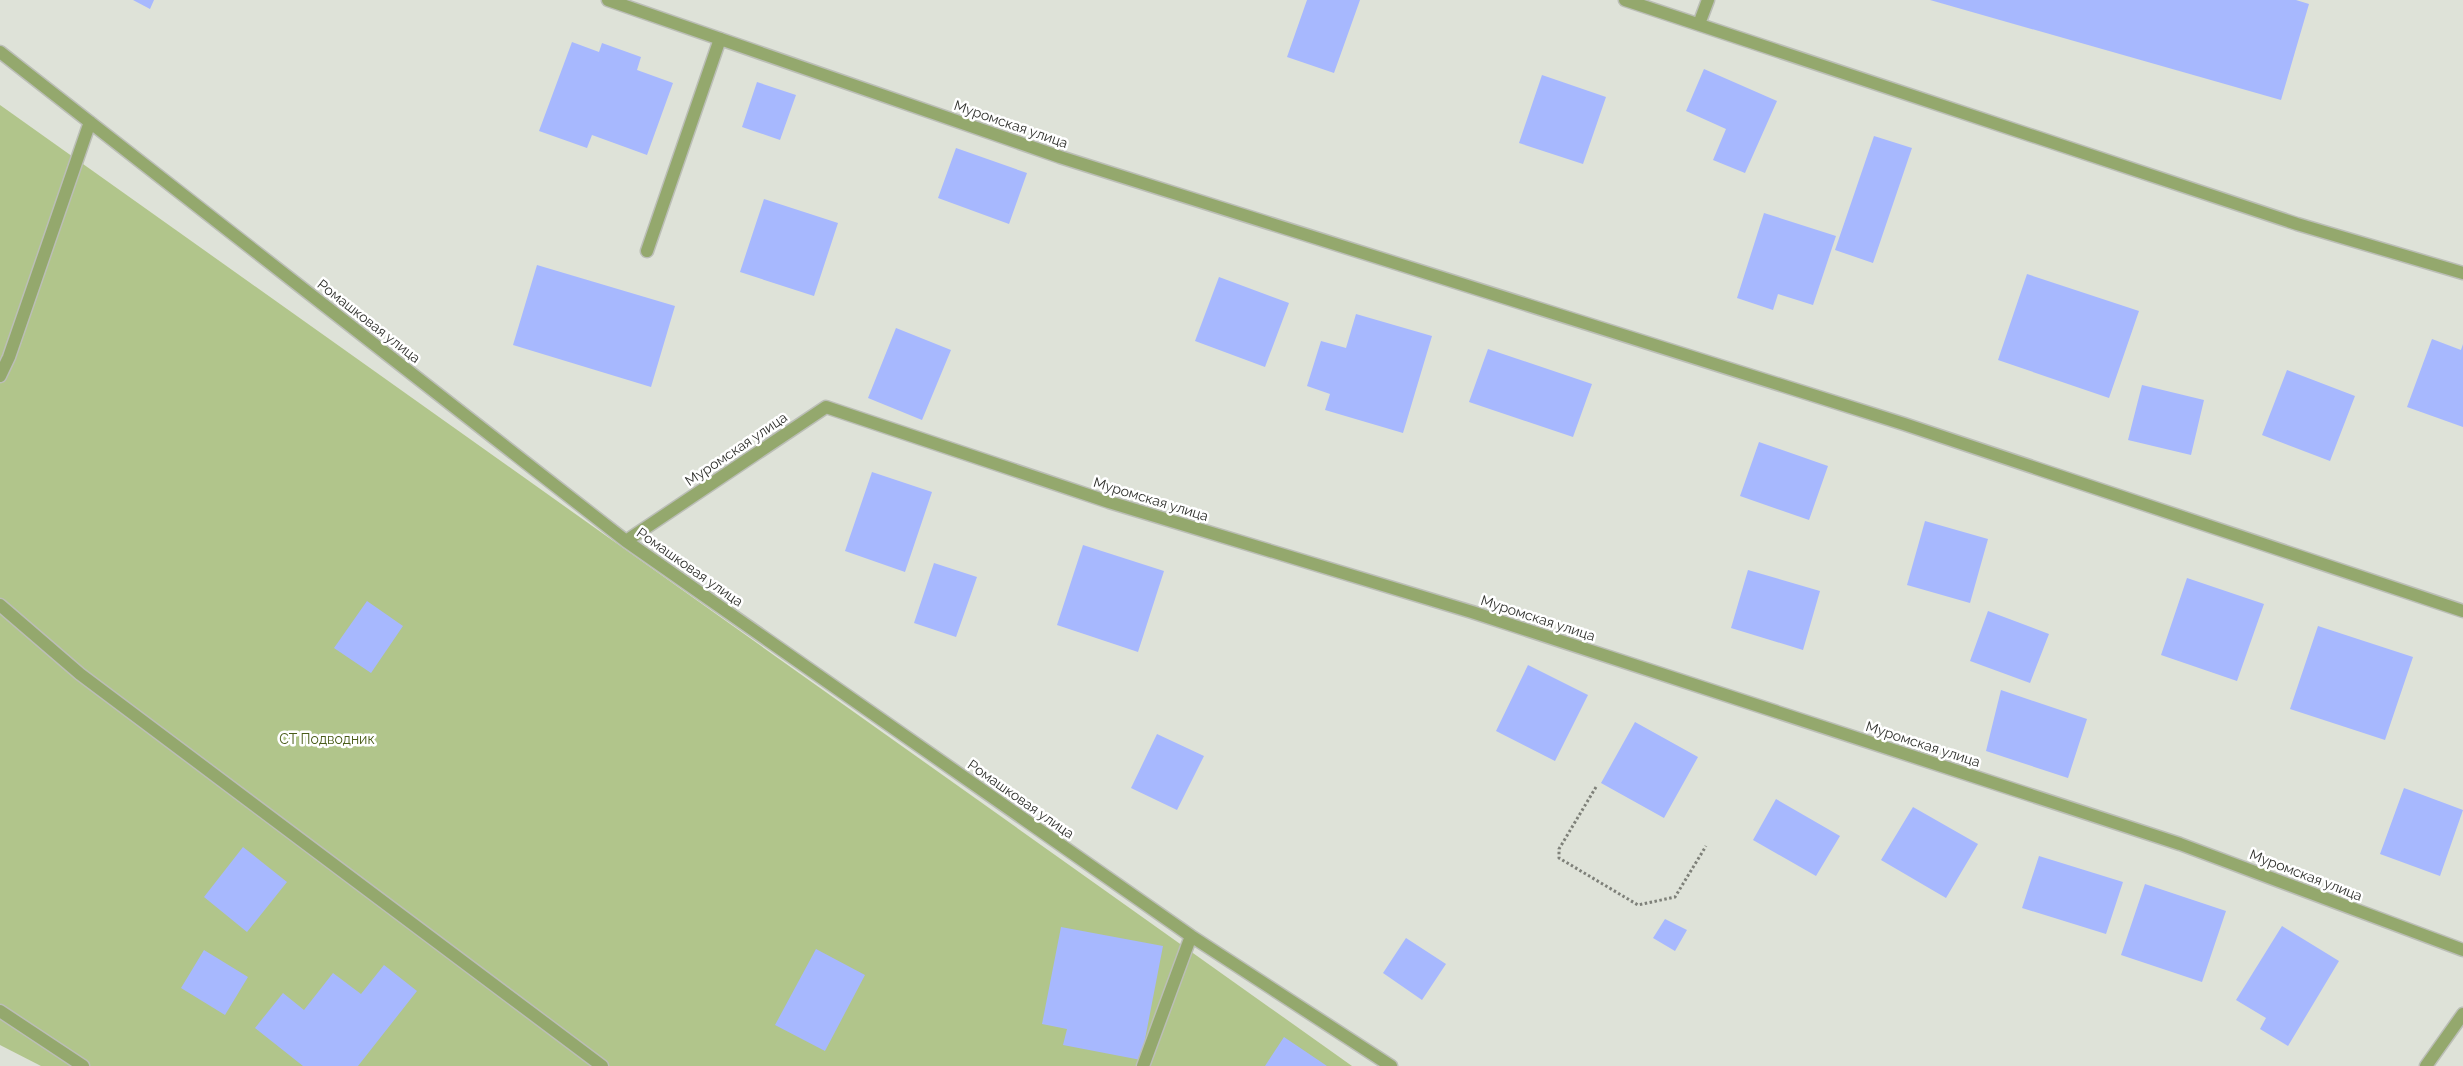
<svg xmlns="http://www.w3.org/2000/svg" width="2463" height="1066" viewBox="0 0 2463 1066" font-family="Raleway,sans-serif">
	<rect width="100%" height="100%" fill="#dee2d8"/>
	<path fill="#b1c58b" d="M 0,105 L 1352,1066 L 41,1066 L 0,1045 Z"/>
	<path fill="#a7b8fe" d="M 133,0 L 154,0 L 150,9 Z
		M 1307,0 L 1360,0 L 1334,73 L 1287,57 Z
		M 1930,0 L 2296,0 L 2309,4 L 2281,100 Z
		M 572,42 L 599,52 L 602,43 L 641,57 L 637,70 L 673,83 L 647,155 L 592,135 L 587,148 L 539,131 Z
		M 1704,69 L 1777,101 L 1745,173 L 1713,160 L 1726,129 L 1686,111 Z
		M 1542,75 L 1606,97 L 1583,164 L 1519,143 Z
		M 757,82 L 796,95 L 780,140 L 742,127 Z
		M 1874,136 L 1912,148 L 1873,263 L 1835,250 Z
		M 956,148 L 1027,173 L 1009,224 L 938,198 Z
		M 764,199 L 838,223 L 814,296 L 740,272 Z
		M 1764,213 L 1836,236 L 1813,305 L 1778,294 L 1773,310 L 1737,298 Z
		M 537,265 L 675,306 L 651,387 L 513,345 Z
		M 2027,274 L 2139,311 L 2109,398 L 1998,360 Z
		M 1219,277 L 1289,303 L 1265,367 L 1195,341 Z
		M 1356,314 L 1432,336 L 1403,433 L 1325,410 L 1330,394 L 1307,386 L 1321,341 L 1346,348 Z
		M 896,328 L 951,350 L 922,420 L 868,398 Z
		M 2432,339 L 2461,350 L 2463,344 L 2463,427 L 2407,407 Z
		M 1488,349 L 1592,384 L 1573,437 L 1469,402 Z
		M 2287,370 L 2355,396 L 2330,461 L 2262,435 Z
		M 2142,385 L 2204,400 L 2191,455 L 2128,440 Z
		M 1759,442 L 1828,466 L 1809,520 L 1740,496 Z
		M 872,472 L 932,492 L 905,572 L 845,551 Z
		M 1925,521 L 1988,539 L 1970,603 L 1907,585 Z
		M 1083,545 L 1164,571 L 1138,652 L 1057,625 Z
		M 934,563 L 977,577 L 956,637 L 914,623 Z
		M 1748,570 L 1820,591 L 1803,650 L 1731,628 Z
		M 2187,578 L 2264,604 L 2237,681 L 2161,655 Z
		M 367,601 L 403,626 L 371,673 L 334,648 Z
		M 1988,611 L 2049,634 L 2030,683 L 1970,661 Z
		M 2318,626 L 2413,657 L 2385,740 L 2290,709 Z
		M 1528,665 L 1588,695 L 1555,761 L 1496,731 Z
		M 2001,690 L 2087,719 L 2068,778 L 1986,751 Z
		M 1635,722 L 1698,757 L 1664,818 L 1601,783 Z
		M 1157,734 L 1204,756 L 1177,810 L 1131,788 Z
		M 2404,788 L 2463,810 L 2440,876 L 2380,854 Z
		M 1776,799 L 1840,836 L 1816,876 L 1753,840 Z
		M 1913,807 L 1978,844 L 1946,898 L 1881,860 Z
		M 243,847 L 287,882 L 247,932 L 204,897 Z
		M 2039,856 L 2123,882 L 2106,934 L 2022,908 Z
		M 2145,884 L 2226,911 L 2202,982 L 2121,955 Z
		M 1665,919 L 1687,930 L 1675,951 L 1653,938 Z
		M 2282,926 L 2339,961 L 2288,1046 L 2260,1029 L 2266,1018 L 2236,1000 Z
		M 1061,927 L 1163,946 L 1141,1060 L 1063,1045 L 1067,1029 L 1042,1024 Z
		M 1406,938 L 1446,964 L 1422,1000 L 1383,973 Z
		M 816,949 L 865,975 L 825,1051 L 775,1025 Z
		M 204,950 L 248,977 L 225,1015 L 181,988 Z
		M 384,965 L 417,991 L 358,1066 L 303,1066 L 255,1028 L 283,993 L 304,1010 L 333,973 L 361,994 Z
		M 1284,1037 L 1327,1066 L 1265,1066 Z"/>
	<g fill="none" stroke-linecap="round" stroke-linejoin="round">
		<g stroke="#bbbeb6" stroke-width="15">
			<path id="lane" d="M 1625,0 L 2297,224 L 2463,273
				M 1699,24 L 1708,0
				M 0,52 L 626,541 L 1191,936 L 1391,1066
				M 647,251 L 720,39
				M 0,376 L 9,357 L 90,122
				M 626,541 L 826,407 L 1109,502 L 1472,612 L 2180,844 L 2463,950
				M 0,605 L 80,674 L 602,1066
				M 0,1011 L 83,1066
				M 1143,1066 L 1191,936
				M 2426,1066 L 2463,1014"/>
		</g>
		<g stroke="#bbbeb6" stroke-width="15">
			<path id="street" d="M 608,0 L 1060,157 L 1904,424 L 2463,611"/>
		</g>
		<path stroke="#7e8079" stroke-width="3" stroke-dasharray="2.5 2.5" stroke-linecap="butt" d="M 1596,787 L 1559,849 L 1559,858 L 1638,905 L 1675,897 L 1706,846"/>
		<use href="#lane" stroke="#94a86d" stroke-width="12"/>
		<use href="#street" stroke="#94a86d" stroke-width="12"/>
	</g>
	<g text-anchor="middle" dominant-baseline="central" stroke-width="5" stroke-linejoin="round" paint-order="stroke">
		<g font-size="14" fill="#2f302c" stroke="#fff">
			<text transform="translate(1011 124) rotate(19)">Муромская улица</text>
			<text transform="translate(369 321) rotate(38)">Ромашковая улица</text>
			<text transform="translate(736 449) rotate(-34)">Муромская улица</text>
			<text transform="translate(1151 499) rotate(17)">Муромская улица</text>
			<text transform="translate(690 567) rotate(35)">Ромашковая улица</text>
			<text transform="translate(1538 618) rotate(18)">Муромская улица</text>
			<text transform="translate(1923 744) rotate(18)">Муромская улица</text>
			<text transform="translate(1021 799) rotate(35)">Ромашковая улица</text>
			<text transform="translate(2306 875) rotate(21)">Муромская улица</text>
		</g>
		<g font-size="14" fill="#495c18" stroke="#fff">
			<text x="327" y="739">СТ Подводник</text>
		</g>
	</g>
</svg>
